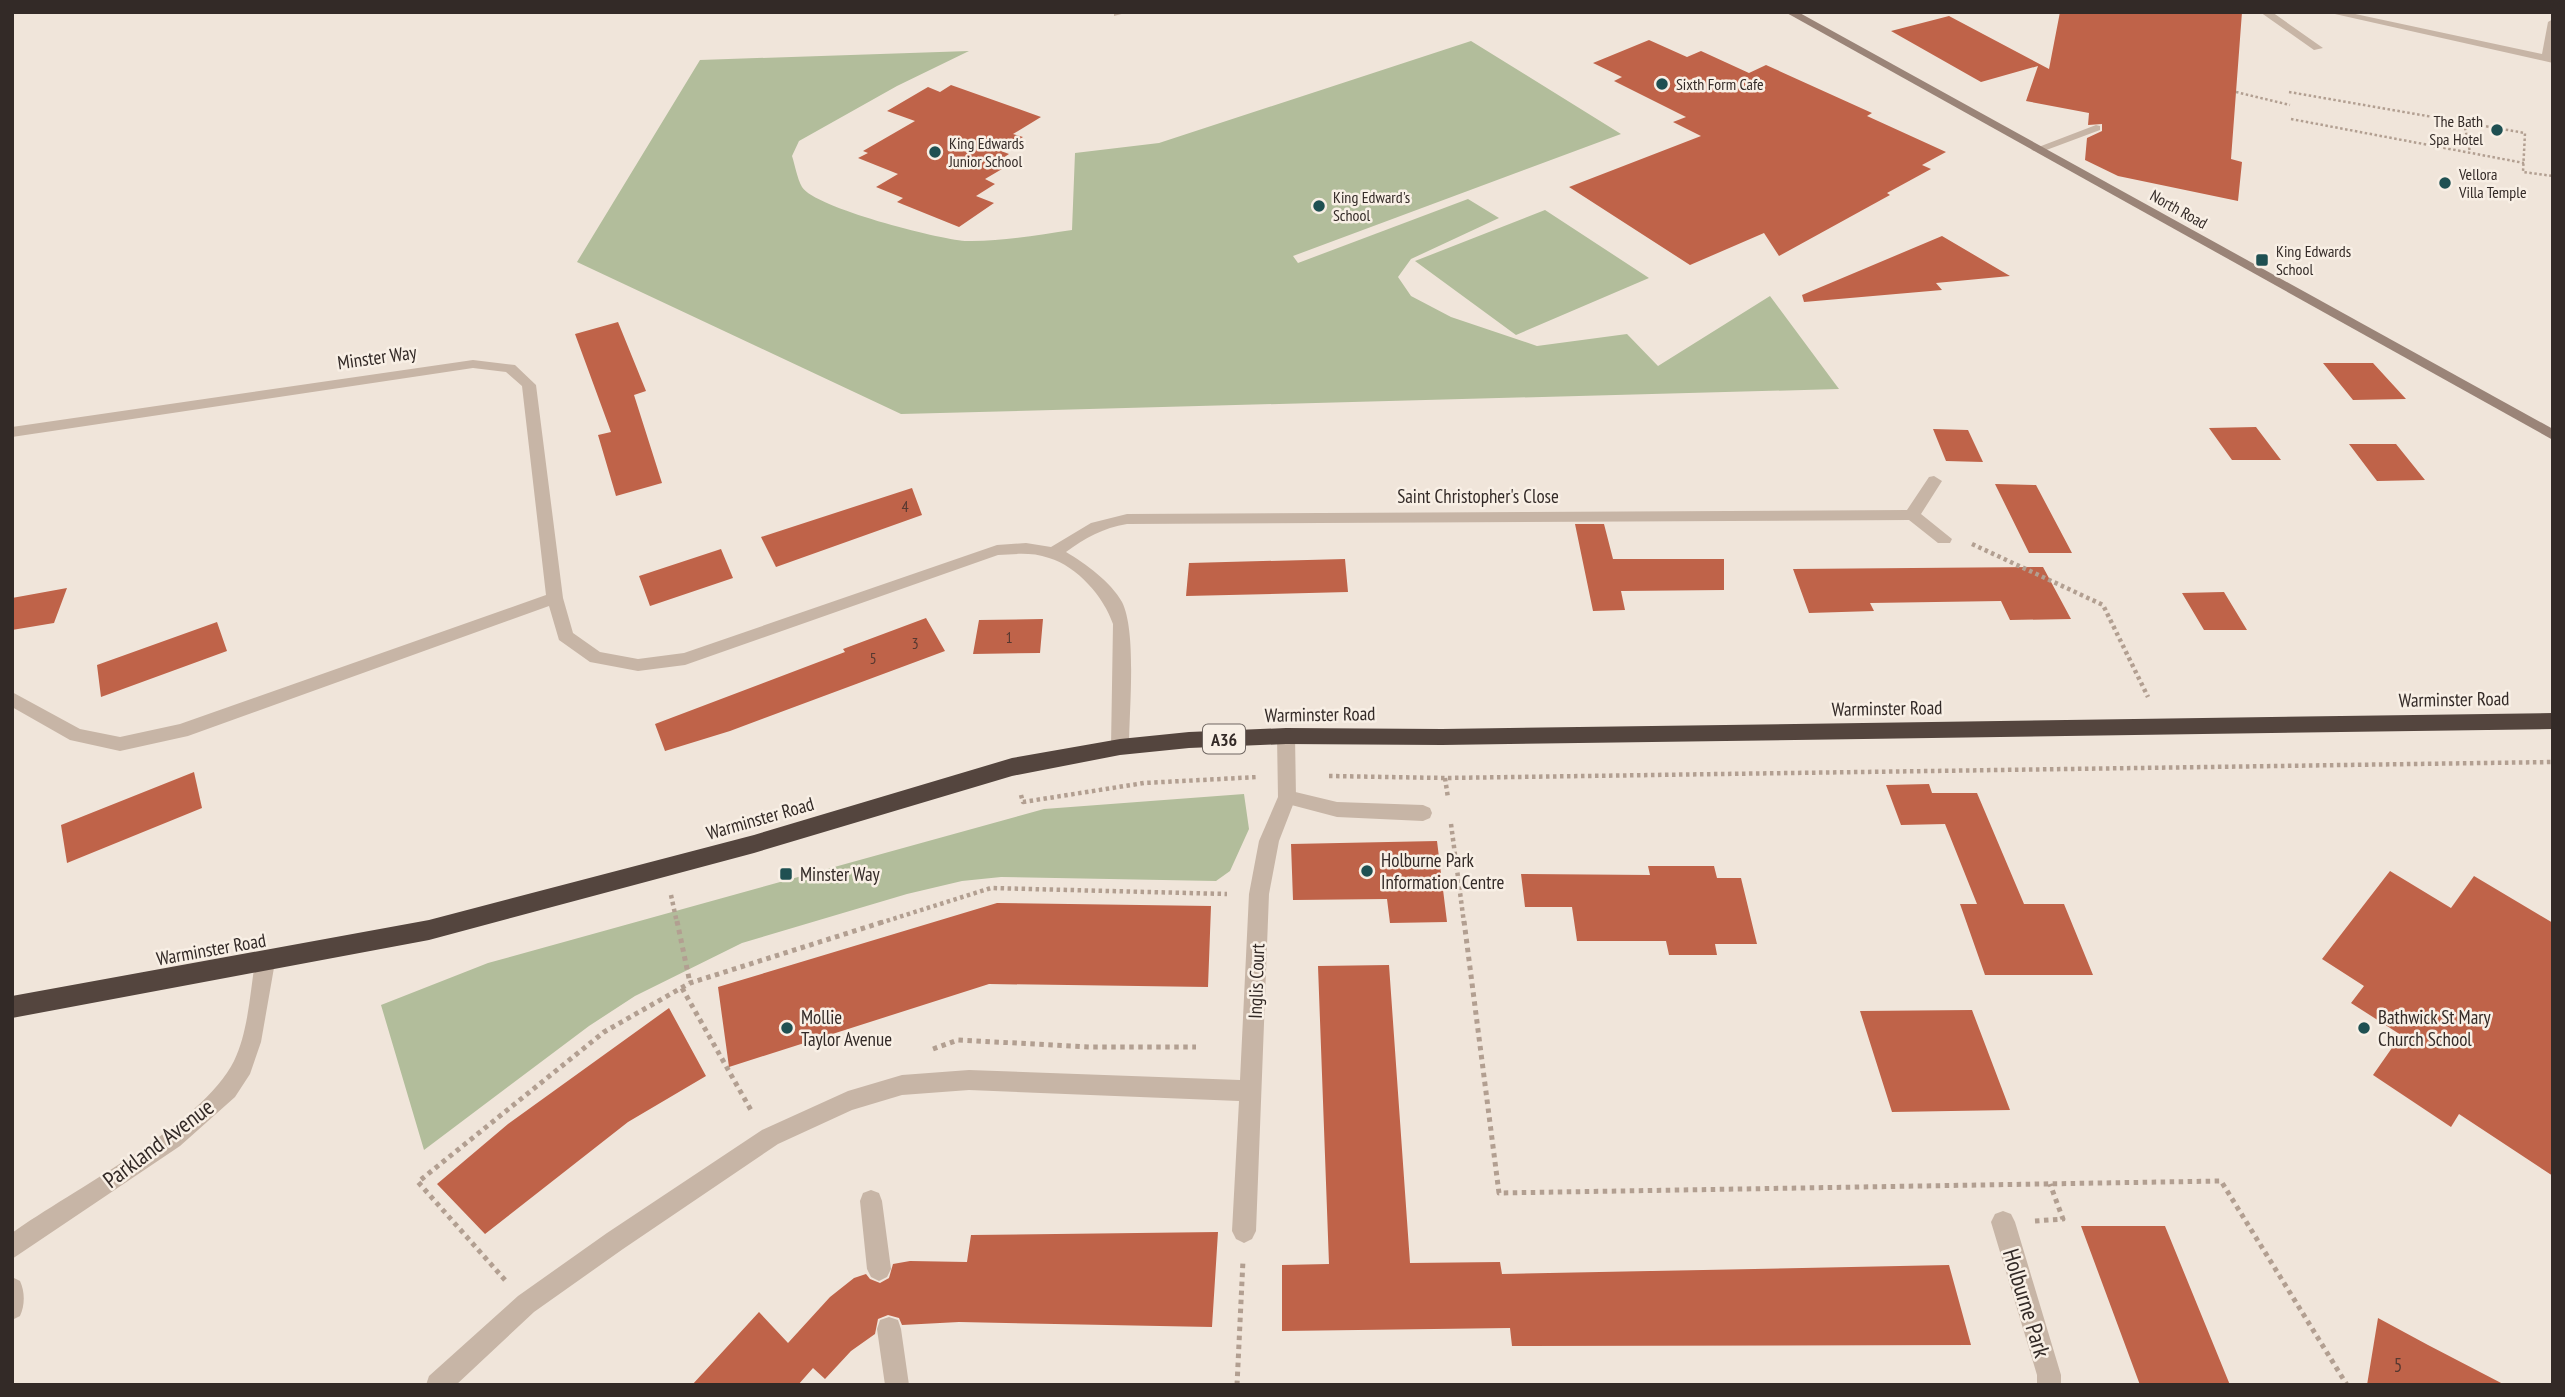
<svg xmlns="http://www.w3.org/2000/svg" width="2565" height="1397" viewBox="0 0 2565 1397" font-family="'PT Sans Narrow',sans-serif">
	<rect width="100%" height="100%" fill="#f0e5da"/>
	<path fill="#b2bd9b" d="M 1471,41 L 1621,134 L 1293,256 L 1298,263 L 1468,199 L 1499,218 L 1411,259 L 1398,277 L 1411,296 L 1451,317 L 1537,346 L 1627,334 L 1658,366 L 1770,296 L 1839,389 L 901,414 L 577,262 L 700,60 L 969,51 L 897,86 L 799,141 L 792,156 C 795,165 797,178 802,187 C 815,208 938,239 965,241 C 1001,242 1037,235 1072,230 L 1075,153 L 1159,143 Z
		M 1545,210 L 1649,278 L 1516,335 L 1415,261 Z
		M 1244,794 L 1249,829 L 1230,871 L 1216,881 L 1001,877 L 962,881 L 907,894 L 742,943 L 635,996 L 589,1026 L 424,1150 L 381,1005 L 488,963 L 1044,809 Z"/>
	<path fill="#bf6349" d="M 2060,12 L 2242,12 L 2231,159 L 2242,162 L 2238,201 L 2118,176 L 2085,160 L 2087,138 L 2102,131 L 2102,124 L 2088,125 L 2089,113 L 2026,101 L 2038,66 L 1981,82 L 1891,31 L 1949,16 L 2049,69 Z
		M 1649,40 L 1687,57 L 1701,51 L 1749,73 L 1766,65 L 1872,113 L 1867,116 L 1946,152 L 1922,165 L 1931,169 L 1887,193 L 1890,195 L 1779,256 L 1764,233 L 1690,265 L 1569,187 L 1701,136 L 1673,122 L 1686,117 L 1614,81 L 1622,77 L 1593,63 Z
		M 951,85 L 1041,117 L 1013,134 L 1023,137 L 1001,151 L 1009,154 L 992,165 L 1002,169 L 985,179 L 995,184 L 976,196 L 994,203 L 959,227 L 897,202 L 903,198 L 876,187 L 898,174 L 858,158 L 868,153 L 863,151 L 915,121 L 887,111 L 928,87 L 940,92 Z
		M 1942,236 L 2010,276 L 1936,283 L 1942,290 L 1804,302 L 1802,295 Z
		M 618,322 L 646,391 L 634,395 L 662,483 L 616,496 L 598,435 L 611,432 L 575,334 Z
		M 2323,363 L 2373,363 L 2406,399 L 2353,400 Z
		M 2256,427 L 2281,460 L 2232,460 L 2209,428 Z
		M 1933,429 L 1968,430 L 1983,462 L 1946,461 Z
		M 2349,444 L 2396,444 L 2425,480 L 2377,481 Z
		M 1995,484 L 2036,485 L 2072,553 L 2029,553 Z
		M 912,488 L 922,515 L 776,567 L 761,537 Z
		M 1575,524 L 1604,524 L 1613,559 L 1724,559 L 1724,590 L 1621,591 L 1625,610 L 1593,611 Z
		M 721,549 L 733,578 L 650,606 L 639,576 Z
		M 1345,559 L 1348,592 L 1186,596 L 1189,563 Z
		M 2043,567 L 2071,619 L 2010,620 L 2001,601 L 1870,603 L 1874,611 L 1809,613 L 1793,569 Z
		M 67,588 L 54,623 L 12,630 L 12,598 Z
		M 2224,592 L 2247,630 L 2204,630 L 2182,593 Z
		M 926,618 L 945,651 L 730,731 L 665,751 L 655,724 L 845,652 L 843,649 Z
		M 1043,619 L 1040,653 L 973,654 L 979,620 Z
		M 217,622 L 227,651 L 101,697 L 97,665 Z
		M 194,772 L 202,808 L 67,863 L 61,825 Z
		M 1929,784 L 1932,793 L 1977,793 L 2024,904 L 2064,904 L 2093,975 L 1985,975 L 1960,904 L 1977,904 L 1945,824 L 1901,825 L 1886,785 Z
		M 1437,841 L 1447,922 L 1390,923 L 1387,899 L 1293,900 L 1291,844 Z
		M 1648,866 L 1714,866 L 1717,878 L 1741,878 L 1757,944 L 1715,944 L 1717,955 L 1669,955 L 1666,941 L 1577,941 L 1572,907 L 1525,907 L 1521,874 L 1650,875 Z
		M 2390,871 L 2451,908 L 2474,876 L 2553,923 L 2553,1176 L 2459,1114 L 2451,1127 L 2373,1075 L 2401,1035 L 2351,1003 L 2364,986 L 2322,959 Z
		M 997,903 L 1211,906 L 1208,987 L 989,984 L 729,1067 L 718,987 Z
		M 1389,965 L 1410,1263 L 1500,1262 L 1502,1274 L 1949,1265 L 1971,1345 L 1512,1346 L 1510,1328 L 1282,1331 L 1282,1265 L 1329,1264 L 1318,966 Z
		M 669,1008 L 706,1076 L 628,1122 L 485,1234 L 437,1184 L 508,1124 Z
		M 1972,1010 L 2010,1110 L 1892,1112 L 1860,1011 Z
		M 2081,1226 L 2165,1226 L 2230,1385 L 2140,1385 Z
		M 1218,1232 L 1212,1327 L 959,1322 L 902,1325 L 899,1318 L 888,1315 L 878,1319 L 875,1334 L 851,1351 L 825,1379 L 813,1368 L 798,1385 L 692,1385 L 759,1312 L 788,1343 L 830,1297 L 854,1278 L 866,1274 L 870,1279 L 880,1283 L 889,1278 L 893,1264 L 910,1261 L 967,1262 L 971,1235 Z
		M 2378,1318 L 2428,1345 L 2505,1385 L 2367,1385 Z"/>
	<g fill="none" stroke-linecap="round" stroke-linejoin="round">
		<path stroke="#b29f91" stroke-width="2.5" stroke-dasharray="2.5 2.5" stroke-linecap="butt" d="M 2236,92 L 2290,105
			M 2289,92 L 2525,133 L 2523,172 L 2553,176
			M 2291,119 L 2524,163
			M 2464,123 L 2470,152"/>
		<path stroke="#b29f91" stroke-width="4.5" stroke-dasharray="3.5 3.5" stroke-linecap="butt" d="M 1972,544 L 2103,605 L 2148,697
			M 1329,776 L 1445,778 L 2553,762
			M 1445,778 L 1448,798
			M 1021,795 L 1023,802 L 1144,783 L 1258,777
			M 1451,824 L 1464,923
			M 671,895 L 677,923
			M 880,923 L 991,888 L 1227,894"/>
		<path stroke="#b29f91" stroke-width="5" stroke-dasharray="4.5 4.5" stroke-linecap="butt" d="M 677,921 L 690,983
			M 1464,921 L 1499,1193 L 2221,1181 L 2347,1385
			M 682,988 L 752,1112
			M 933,1049 L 958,1040 L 1091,1047 L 1196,1047
			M 2035,1221 L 2063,1219 L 2050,1184
			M 505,1280 L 418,1182 L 604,1032 L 690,983 L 886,921
			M 1237,1385 L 1243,1260"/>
		<path fill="#c7b5a6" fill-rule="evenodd" d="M 1114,12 L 1129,12 L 1114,16 Z
			M 2260,12 L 2272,12 L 2323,48 L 2314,50 Z
			M 2096,125 L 2100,126 L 2100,130 L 2041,152 L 2031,150 Z
			M 1287,790 L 1337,802 L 1423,805 L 1430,808 L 1432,813 L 1430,818 L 1423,821 L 1337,817 L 1280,802 L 1278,797 L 1280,792 Z
			M 871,1190 L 879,1193 L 882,1201 L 891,1269 L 887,1277 L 879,1281 L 871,1277 L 867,1269 L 860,1201 L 863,1193 Z
			M 889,1317 L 898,1320 L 901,1329 L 909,1385 L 885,1385 L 877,1329 L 880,1320 Z"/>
		<path fill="#c7b5a6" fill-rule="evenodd" d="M 2326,12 L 2346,12 L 2542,54 L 2548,22 L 2553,19 L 2553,63 Z
			M 473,360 L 515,365 L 536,385 L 563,598 L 573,633 L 600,652 L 638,659 L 684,653 L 997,545 L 1026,543 L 1051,547 L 1091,523 L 1127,514 L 1907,510 L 1929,477 L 1934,476 L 1942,481 L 1921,514 L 1952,539 L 1950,543 L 1938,543 L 1909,520 L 1127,524 C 1103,528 1085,538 1066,552 C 1085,563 1111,582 1122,602 C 1137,632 1129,711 1129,747 L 1126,752 L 1114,752 L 1111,747 L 1113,624 C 1104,597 1077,566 1049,558 C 1032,552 1015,554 998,555 L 685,665 L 638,671 L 590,662 L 559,640 L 549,606 L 188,736 L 120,751 L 70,740 L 12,707 L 12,692 L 80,729 L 120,737 L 180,724 L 546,595 L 522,386 L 506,372 L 473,368 L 12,437 L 12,427 Z
			M 1286,729 L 1292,731 L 1295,736 L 1296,797 L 1279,841 L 1269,894 L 1256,1231 L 1252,1239 L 1244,1243 L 1236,1239 L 1232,1231 L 1239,1101 L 969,1090 L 902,1095 L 852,1110 L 778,1144 L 623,1249 L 534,1312 L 456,1385 L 426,1385 L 429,1376 L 518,1296 L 607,1233 L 762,1130 L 848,1091 L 902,1075 L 969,1070 L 1240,1080 L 1249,894 L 1259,841 L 1278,797 L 1277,736 L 1280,731 Z
			M 265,953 L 272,956 L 275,962 L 261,1042 L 250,1074 L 235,1097 L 180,1146 L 12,1259 L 12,1233 C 72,1190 202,1125 234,1061 C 248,1032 250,994 255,962 L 258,956 Z
			M 2003,1211 L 2011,1214 L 2015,1222 L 2061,1375 L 2061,1385 L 2037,1385 L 2037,1375 L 1991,1222 L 1995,1214 Z
			M 12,1277 L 20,1281 C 25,1292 25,1305 20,1316 L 12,1320 Z"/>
		<path fill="#9a8478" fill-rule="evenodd" d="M 1785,12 L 1798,12 L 2553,429 L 2553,440 Z"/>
		<path fill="#54453e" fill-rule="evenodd" d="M 2553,713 L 2553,729 L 1442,745 L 1286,744 L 1189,748 L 1120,755 L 1012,776 L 754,853 L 429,940 L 12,1018 L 12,996 L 429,920 L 754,835 L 1012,758 L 1120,739 L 1189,732 L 1286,728 L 1442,729 Z"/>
	</g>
	<g fill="#1f5052" stroke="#f8efe5" stroke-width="2.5">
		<circle cx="1662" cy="84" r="7"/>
		<circle cx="2497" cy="130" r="7"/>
		<circle cx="935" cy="152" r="7"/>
		<circle cx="2445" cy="183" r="7"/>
		<circle cx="1319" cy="206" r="7"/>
		<rect x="2255" y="253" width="14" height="14" rx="3.5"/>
		<circle cx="1367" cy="871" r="7"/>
		<rect x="779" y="867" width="14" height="14" rx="3.5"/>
		<circle cx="787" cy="1028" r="7"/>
		<circle cx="2364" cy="1028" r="7"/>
	</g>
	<g text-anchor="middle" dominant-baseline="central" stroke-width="5" stroke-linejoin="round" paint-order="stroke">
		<g font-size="16" fill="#332a27" stroke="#f8efe5" text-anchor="start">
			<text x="1676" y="84">Sixth Form Cafe</text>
			<text x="2483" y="121" text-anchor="end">The Bath<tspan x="2483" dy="18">Spa Hotel</tspan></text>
			<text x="949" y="143">King Edwards<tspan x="949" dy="18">Junior School</tspan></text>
			<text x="2459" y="174">Vellora<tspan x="2459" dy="18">Villa Temple</tspan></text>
			<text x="1333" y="197">King Edward's<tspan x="1333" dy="18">School</tspan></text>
			<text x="2276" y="251">King Edwards<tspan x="2276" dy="18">School</tspan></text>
		</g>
		<g font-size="16" fill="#332a27" stroke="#f8efe5">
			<text transform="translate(2179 209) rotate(29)">North Road</text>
		</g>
		<g font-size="16" fill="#563830">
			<text x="905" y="506">4</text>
			<text x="1009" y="637">1</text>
			<text x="915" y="643">3</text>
			<text x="873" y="658">5</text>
		</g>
		<rect fill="#f8efe5" stroke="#6e6560" stroke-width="2" x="1203" y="724.5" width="42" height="29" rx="5"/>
		<g font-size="18" font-weight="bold" fill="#332a27">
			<text x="1224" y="739">A36</text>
		</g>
		<g font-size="19" fill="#332a27" stroke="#f8efe5">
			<text transform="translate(377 357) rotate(-8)">Minster Way</text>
			<text x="1478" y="496">Saint Christopher's Close</text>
			<text transform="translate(2454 699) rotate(-1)">Warminster Road</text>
			<text transform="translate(1887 708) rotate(-1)">Warminster Road</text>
			<text transform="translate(1320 714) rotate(-1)">Warminster Road</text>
			<text transform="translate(760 818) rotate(-16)">Warminster Road</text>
			<text transform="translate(211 949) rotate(-10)">Warminster Road</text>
			<text transform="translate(1256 981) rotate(-88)">Inglis Court</text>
		</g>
		<g font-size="19" fill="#332a27" stroke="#f8efe5" text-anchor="start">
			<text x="1381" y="860">Holburne Park<tspan x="1381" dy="22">Information Centre</tspan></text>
			<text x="800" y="874">Minster Way</text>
			<text x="801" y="1017">Mollie<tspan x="801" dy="22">Taylor Avenue</tspan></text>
			<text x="2378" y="1017">Bathwick St Mary<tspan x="2378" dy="22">Church School</tspan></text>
		</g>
		<g font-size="19" fill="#563830">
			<text x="2398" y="1365">5</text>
		</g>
		<g font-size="23" fill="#332a27" stroke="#f8efe5">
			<text transform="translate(158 1143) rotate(-37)">Parkland Avenue</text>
			<text transform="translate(2027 1303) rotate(73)">Holburne Park</text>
		</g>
	</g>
	<rect width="2565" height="1397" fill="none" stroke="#332a27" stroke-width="28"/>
</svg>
